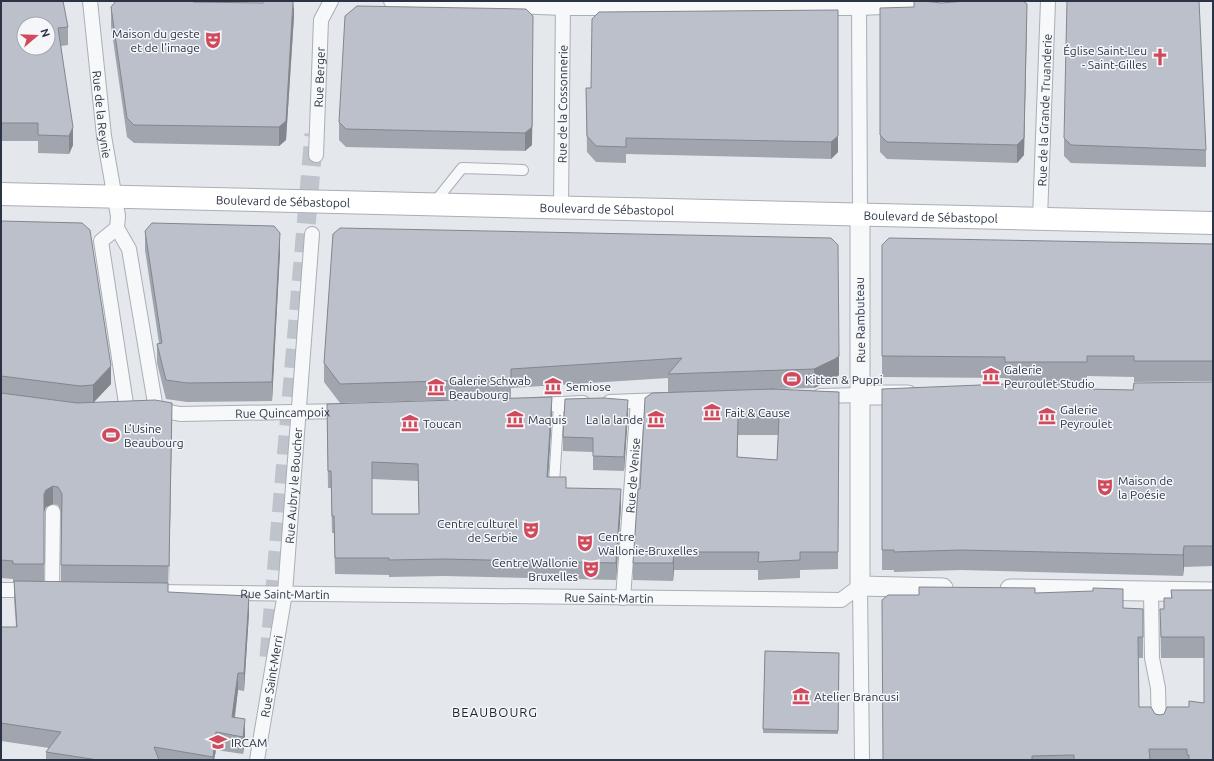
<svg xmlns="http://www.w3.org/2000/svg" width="1214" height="761" viewBox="0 0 1214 761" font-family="Ubuntu,sans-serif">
	<rect width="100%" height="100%" fill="#e4e7ec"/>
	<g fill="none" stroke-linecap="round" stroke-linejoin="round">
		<path stroke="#bfc3cb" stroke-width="19" stroke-dasharray="19 10" stroke-linecap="butt" d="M 269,657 L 314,134"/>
		<g stroke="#a9aeb7" stroke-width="12">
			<path id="service" d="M 434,203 L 462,168 L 523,170
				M 554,484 L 559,404"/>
		</g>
		<g stroke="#a9aeb7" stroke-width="16">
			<g id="pedestrian">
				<path id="s1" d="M 90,1 L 104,136 L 118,216 L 117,228 L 129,249 L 156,409"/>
				<path d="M 391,1 L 563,8 L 859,8 L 932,5"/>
				<path d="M 859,1 L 860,213"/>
				<path id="s2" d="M 316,155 L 321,20 L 331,1"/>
				<path id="s3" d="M 561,206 L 563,1"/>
				<path id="s4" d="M 1040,218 L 1048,1"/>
				<path d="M 117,228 L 101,241 L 127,410"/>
				<path d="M 820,396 L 861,395"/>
				<path d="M 610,402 L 663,400"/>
				<path d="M 534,405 L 583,403"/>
				<path id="s5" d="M 155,409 L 180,414 L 345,411"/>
				<path d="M 860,586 L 862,760"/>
				<path d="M 1,590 L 32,590"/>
				<path d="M 52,591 L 53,512"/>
				<path d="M 1151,591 L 1152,658 L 1158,688 L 1159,727"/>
				<path id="s6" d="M 157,592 L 841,600 L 860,586"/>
				<path id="s7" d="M 623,598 L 638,401"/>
				<path id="s8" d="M 257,760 L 285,593 L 312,234"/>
			</g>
		</g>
		<g stroke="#a9aeb7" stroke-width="21">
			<path id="minor" d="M 860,213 L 860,586 L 943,588
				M 861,395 L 908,395
				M 1010,589 L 1213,592"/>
		</g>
		<g stroke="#a9aeb7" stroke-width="24">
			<g id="secondary">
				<path id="s9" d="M 1,194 L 1213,223"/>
			</g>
		</g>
		<use href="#service" stroke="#f7f8fa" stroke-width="10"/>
		<use href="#pedestrian" stroke="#f7f8fa" stroke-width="14"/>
		<use href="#minor" stroke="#f7f8fa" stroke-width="19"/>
		<use href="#secondary" stroke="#fff" stroke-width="22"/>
	</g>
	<path fill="#a1a5ae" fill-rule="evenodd" d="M 1,1 L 68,27 L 68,45 L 61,46 L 73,145 L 69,154 L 38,153 L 38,141 L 1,141 Z
		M 194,2 L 294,16 L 286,140 L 279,146 L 134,143 L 127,137 L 111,26 L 111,7 Z
		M 880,8 L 1027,22 L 1024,155 L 1017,163 L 887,159 L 880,152 Z
		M 526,9 L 532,145 L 525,151 L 346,147 L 339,140 L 339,122 Z
		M 838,10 L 838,152 L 831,159 L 626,154 L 626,163 L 596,162 L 587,152 L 586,88 L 591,88 Z
		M 1064,138 L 1206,150 L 1206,167 L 1071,163 L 1064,156 Z
		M 1,221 L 111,384 L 94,402 L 172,421 L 168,592 L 249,613 L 244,691 L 238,690 L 235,718 L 245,737 L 243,754 L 216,750 L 214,760 L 46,760 L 46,752 L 49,748 L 1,741 L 1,627 L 16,627 L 14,599 L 14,582 L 13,582 L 13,579 L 1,578 ZM 53,504 L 58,505 L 61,512 L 61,582 L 44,581 L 44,512 L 46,507 Z
		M 145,231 L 280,252 L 272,401 L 187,402 L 166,399 L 157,363 L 157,344 L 159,343 L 145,250 Z
		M 333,234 L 839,375 L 835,378 L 814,388 L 773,389 L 839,392 L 838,569 L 800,570 L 800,578 L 758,580 L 758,570 L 674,570 L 673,581 L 633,580 L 633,563 L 640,489 L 668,392 L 668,378 L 511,388 L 511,398 L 340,403 L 324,382 L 324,363 ZM 738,435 L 778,435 L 777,460 L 737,457 Z
		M 1213,244 L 1213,381 L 1134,382 L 1134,377 L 1087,376 L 1087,382 L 1005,383 L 1005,378 L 882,377 L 882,245 Z
		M 1213,382 L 1213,566 L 1184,567 L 1183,576 L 961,570 L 894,572 L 894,570 L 882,570 L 882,389 L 1133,390 Z
		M 552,413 L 548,477 L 566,488 L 621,506 L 616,580 L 444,576 L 389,577 L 389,575 L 335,574 L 334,533 L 332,533 L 331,488 L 328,488 L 327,421 ZM 372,479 L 418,481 L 419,514 L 372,514 Z
		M 628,414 L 624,471 L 593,470 L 593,452 L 563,451 L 563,437 Z
		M 1171,590 L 1213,590 L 1213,760 L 883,760 L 919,595 L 1035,593 L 1123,608 L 1143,609 L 1143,658 L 1138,658 L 1139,707 L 1155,714 L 1160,715 L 1204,703 L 1204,658 L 1161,658 L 1160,609 L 1164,609 L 1171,598 Z
		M 765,651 L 839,653 L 838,734 L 763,733 Z"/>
	<path fill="#83868d" d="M 294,1 L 294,16 L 286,140 L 279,146 L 279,127 Z
		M 1027,4 L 1024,155 L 1017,163 L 1017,145 Z
		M 533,80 L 532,145 L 525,151 L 525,133 Z
		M 73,127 L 73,145 L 69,154 L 69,136 Z
		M 838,136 L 838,152 L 831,159 L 831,142 Z
		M 280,233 L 280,252 L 272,401 L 272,382 Z
		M 839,356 L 839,375 L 835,378 L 814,388 L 814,369 Z
		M 111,366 L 111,384 L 93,403 L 93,385 Z
		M 1,376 L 2,376 L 2,394 L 1,394 Z
		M 552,397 L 552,413 L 547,494 L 547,477 Z
		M 628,400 L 628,414 L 624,471 L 624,457 Z
		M 172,403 L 172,421 L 169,583 L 169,566 Z
		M 738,417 L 738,435 L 737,475 L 737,457 Z
		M 53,486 L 53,504 L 46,507 L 44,512 L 44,582 L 44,494 L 46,490 Z
		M 621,489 L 621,506 L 616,580 L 616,563 Z
		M 1184,546 L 1184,567 L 1183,576 L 1183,555 Z
		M 674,552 L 674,570 L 673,581 L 673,563 Z
		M 249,596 L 249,613 L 244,691 L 244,673 Z
		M 238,673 L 238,690 L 232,735 L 232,717 Z
		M 245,719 L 245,737 L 243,754 L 243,737 Z
		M 216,732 L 216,750 L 214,760 L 213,760 Z"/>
	<path fill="#bbc0ca" stroke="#83868d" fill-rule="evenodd" d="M 1,1 L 63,1 L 68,27 L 58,28 L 73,127 L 69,136 L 38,135 L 38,123 L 1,123 ZM 24,24 L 48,24 L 48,48 L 24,48 Z
		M 116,1 L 191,1 L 194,2 L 263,3 L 263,1 L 293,1 L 286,121 L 279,127 L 134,125 L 127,118 L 111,7 Z
		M 914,1 L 924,1 L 941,3 L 967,1 L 1023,1 L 1027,4 L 1024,138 L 1017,145 L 887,142 L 880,135 L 880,8 L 914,7 Z
		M 1067,1 L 1199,1 L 1206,150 L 1071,145 L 1064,138 Z
		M 357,6 L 526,9 L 533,16 L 532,127 L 525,133 L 346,129 L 339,122 L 345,16 Z
		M 838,10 L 838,136 L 831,142 L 626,138 L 626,147 L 596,146 L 587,136 L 586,88 L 591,88 L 592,19 L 599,12 Z
		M 1,221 L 82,223 L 90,230 L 111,366 L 93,385 L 80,386 L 1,376 Z
		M 152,223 L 274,226 L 280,233 L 272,382 L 187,383 L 166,380 L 157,344 L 162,343 L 145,231 Z
		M 340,228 L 831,238 L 838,245 L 839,356 L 835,359 L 814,369 L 668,374 L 682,358 L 511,369 L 511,379 L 340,384 L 324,363 L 333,234 Z
		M 889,238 L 1213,244 L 1213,361 L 1134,361 L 1134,356 L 1087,356 L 1087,362 L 1005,362 L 1005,357 L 882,356 L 882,245 Z
		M 1213,382 L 1213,546 L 1184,546 L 1183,555 L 961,550 L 894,552 L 894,550 L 882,550 L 882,389 L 1005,384 L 1086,384 L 1085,389 L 1133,390 L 1134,383 Z
		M 772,389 L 839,392 L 838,552 L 800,552 L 800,560 L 758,562 L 759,552 L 674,552 L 673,563 L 633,563 L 638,489 L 640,489 L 645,398 L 652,393 L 773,389 ZM 738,417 L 779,417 L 777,460 L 737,457 Z
		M 1,393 L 77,403 L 155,400 L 172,403 L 169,566 L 61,565 L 62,494 L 58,487 L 53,486 L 46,490 L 44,494 L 44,564 L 13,564 L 13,561 L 1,560 Z
		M 552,397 L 547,477 L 566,477 L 566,488 L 621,489 L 616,563 L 444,559 L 389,560 L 389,558 L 335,558 L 334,516 L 332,516 L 331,471 L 328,471 L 327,404 ZM 372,462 L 418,464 L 419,514 L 372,514 Z
		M 604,398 L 628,400 L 624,457 L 593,456 L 593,438 L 563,437 L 565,399 Z
		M 14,581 L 168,583 L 168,592 L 249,596 L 244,673 L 238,673 L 232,717 L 245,719 L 243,737 L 216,732 L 213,757 L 154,747 L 159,760 L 98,760 L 46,752 L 61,732 L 1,723 L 1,627 L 17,627 Z
		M 919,587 L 1035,588 L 1035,593 L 1093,591 L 1093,588 L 1123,589 L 1123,608 L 1143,609 L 1143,637 L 1138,637 L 1139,707 L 1151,707 L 1155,714 L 1160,715 L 1164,714 L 1167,707 L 1189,707 L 1189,701 L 1204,703 L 1204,637 L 1161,637 L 1160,609 L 1164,609 L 1164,598 L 1172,598 L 1171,590 L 1213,590 L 1213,760 L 1189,760 L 1189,755 L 1187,755 L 1187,749 L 1149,749 L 1150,760 L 1074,760 L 1074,755 L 1032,756 L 1032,760 L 883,760 L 882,600 L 888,595 L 919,595 Z
		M 765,651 L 839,653 L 838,731 L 763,729 Z"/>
	<defs>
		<g id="theatre-bare" transform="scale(1.38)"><path d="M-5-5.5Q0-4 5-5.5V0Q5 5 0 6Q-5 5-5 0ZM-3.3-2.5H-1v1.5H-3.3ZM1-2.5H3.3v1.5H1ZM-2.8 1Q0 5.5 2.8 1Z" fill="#d1495b" stroke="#f4f6f9" stroke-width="2.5" paint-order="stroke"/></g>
		<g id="church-bare" transform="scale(1.38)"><path d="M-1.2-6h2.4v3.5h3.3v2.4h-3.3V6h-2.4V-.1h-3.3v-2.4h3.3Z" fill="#d1495b" stroke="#f4f6f9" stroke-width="2.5" paint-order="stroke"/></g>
		<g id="museum-bare" transform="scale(1.38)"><path d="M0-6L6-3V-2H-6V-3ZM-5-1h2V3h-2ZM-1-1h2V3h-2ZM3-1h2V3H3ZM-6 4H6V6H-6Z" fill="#d1495b" stroke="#f4f6f9" stroke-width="2.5" paint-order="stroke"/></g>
		<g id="stadium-bare" transform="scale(1.38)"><path d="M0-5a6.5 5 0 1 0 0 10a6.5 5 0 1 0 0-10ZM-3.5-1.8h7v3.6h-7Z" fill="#d1495b" stroke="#f4f6f9" stroke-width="2.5" paint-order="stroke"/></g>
		<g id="university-bare" transform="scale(1.38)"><path d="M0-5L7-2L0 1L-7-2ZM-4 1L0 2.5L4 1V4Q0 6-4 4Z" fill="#d1495b" stroke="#f4f6f9" stroke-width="2.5" paint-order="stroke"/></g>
	</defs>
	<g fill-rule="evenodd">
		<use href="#theatre-bare" x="213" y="40"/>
		<use href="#church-bare" x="1160" y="57"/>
		<use href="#museum-bare" x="991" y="376"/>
		<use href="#stadium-bare" x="792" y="379"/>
		<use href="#museum-bare" x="553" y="386"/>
		<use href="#museum-bare" x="436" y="387"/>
		<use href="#museum-bare" x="712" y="412"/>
		<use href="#museum-bare" x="1047" y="416"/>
		<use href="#museum-bare" x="515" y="419"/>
		<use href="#museum-bare" x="656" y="419"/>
		<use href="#museum-bare" x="410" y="423"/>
		<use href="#stadium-bare" x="111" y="435"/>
		<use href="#theatre-bare" x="1105" y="487"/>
		<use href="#theatre-bare" x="531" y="530"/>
		<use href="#theatre-bare" x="585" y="543"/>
		<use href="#theatre-bare" x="591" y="569"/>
		<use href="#museum-bare" x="801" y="696"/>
		<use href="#university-bare" x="218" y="742"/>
	</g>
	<g text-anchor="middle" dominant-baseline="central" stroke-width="3" stroke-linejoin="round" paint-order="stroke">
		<g font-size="12" fill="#2b3445" stroke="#f4f6f9" text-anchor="start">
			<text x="200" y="33" text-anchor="end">Maison du geste<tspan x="200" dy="14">et de l'image</tspan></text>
			<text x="1147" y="50" text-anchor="end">Église Saint-Leu<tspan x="1147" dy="14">- Saint-Gilles</tspan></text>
			<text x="1004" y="369">Galerie<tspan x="1004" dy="14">Peuroulet Studio</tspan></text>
			<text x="805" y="379">Kitten &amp; Puppi</text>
			<text x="449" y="380">Galerie Schwab<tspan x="449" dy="14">Beaubourg</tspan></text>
			<text x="566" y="386">Semiose</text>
			<text x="1060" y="409">Galerie<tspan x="1060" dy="14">Peyroulet</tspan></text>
			<text x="725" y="412">Fait &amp; Cause</text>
			<text x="528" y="419">Maquis</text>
			<text x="643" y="419" text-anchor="end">La la lande</text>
			<text x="423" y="423">Toucan</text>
			<text x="124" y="428">L'Usine<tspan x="124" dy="14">Beaubourg</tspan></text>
			<text x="1118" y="480">Maison de<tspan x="1118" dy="14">la Poésie</tspan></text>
			<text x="518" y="523" text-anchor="end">Centre culturel<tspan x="518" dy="14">de Serbie</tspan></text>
			<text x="598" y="536">Centre<tspan x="598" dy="14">Wallonie-Bruxelles</tspan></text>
			<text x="578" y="562" text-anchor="end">Centre Wallonie<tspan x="578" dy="14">Bruxelles</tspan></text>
			<text x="814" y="696">Atelier Brancusi</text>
			<text x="231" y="742">IRCAM</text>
		</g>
		<g font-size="12" fill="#2b3445" stroke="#f4f6f9">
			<text stroke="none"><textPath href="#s2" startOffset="78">Rue Berger</textPath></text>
			<text stroke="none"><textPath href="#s3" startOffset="102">Rue de la Cossonnerie</textPath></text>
			<text stroke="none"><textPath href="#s4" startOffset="108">Rue de la Grande Truanderie</textPath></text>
			<text stroke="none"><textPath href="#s1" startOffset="114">Rue de la Reynie</textPath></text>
			<text stroke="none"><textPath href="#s9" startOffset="282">Boulevard de Sébastopol</textPath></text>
			<text stroke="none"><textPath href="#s9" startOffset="606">Boulevard de Sébastopol</textPath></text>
			<text stroke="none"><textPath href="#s9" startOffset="930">Boulevard de Sébastopol</textPath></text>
			<text transform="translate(860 320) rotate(-91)">Rue Rambuteau</text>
			<text stroke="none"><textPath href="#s5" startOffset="128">Rue Quincampoix</textPath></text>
			<text stroke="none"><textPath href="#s7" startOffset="123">Rue de Venise</textPath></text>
			<text stroke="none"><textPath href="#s8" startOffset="277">Rue Aubry le Boucher</textPath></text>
			<text stroke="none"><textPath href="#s6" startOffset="128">Rue Saint-Martin</textPath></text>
			<text stroke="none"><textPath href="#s6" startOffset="452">Rue Saint-Martin</textPath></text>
			<text stroke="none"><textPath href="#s8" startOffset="85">Rue Saint-Merri</textPath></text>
		</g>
		<g font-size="13" letter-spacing="1" fill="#1d2536" stroke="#f4f6f9">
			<text x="495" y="712">BEAUBOURG</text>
		</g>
	</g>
	<rect width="1214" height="761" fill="none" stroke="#2b3445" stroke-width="4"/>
	<g transform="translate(36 36) rotate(71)"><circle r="19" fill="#f4f6f9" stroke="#a4a8b1"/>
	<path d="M0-3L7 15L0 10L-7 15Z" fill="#d1495b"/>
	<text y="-6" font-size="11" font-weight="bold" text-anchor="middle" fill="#2b3445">N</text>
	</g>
</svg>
